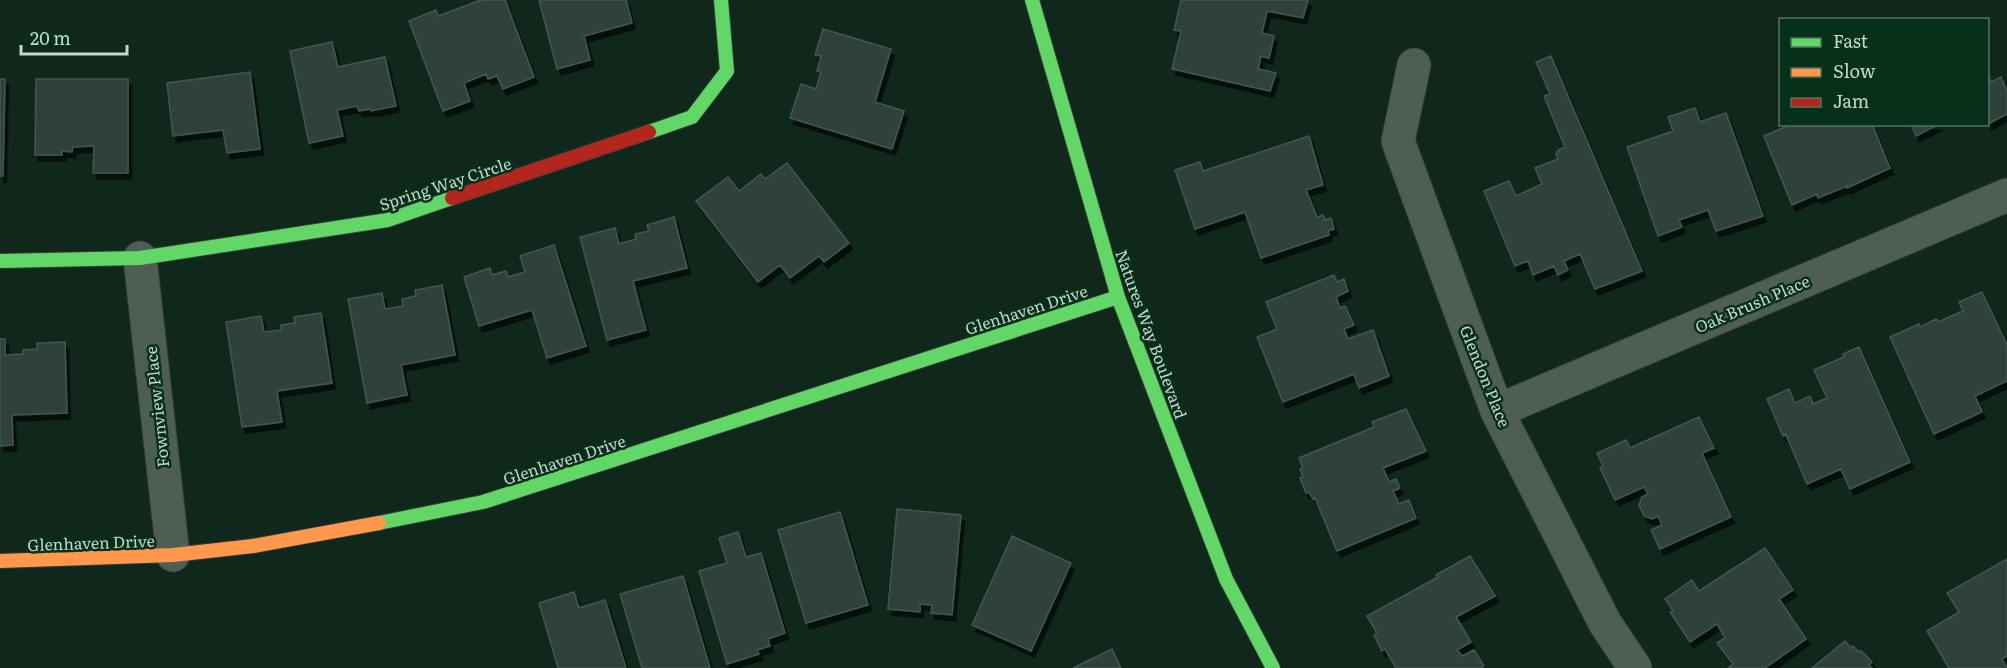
<svg xmlns="http://www.w3.org/2000/svg" width="2007" height="668" viewBox="0 0 2007 668" font-family="Literata,serif">
	<defs>
		<filter id="shadow"><feDropShadow dx="3.5" dy="6" stdDeviation="0" flood-color="#0009"/></filter>
	</defs>
	<rect width="100%" height="100%" fill="#10271b"/>
	<path fill="#2d433a" stroke="#43574f" stroke-width="1.5" filter="url(#shadow)" d="M 481,0 L 505,0 L 534,77 L 503,89 L 497,76 L 488,79 L 486,74 L 464,83 L 470,101 L 443,111 L 409,21 L 436,10 L 438,16 Z
		M 539,0 L 626,0 L 632,23 L 584,36 L 590,60 L 557,69 Z
		M 1181,0 L 1308,0 L 1303,18 L 1267,11 L 1262,33 L 1274,36 L 1269,58 L 1261,56 L 1258,69 L 1276,73 L 1270,91 L 1172,69 L 1181,31 L 1174,30 Z
		M 823,29 L 891,49 L 875,102 L 904,111 L 892,149 L 790,118 L 801,84 L 816,89 L 821,72 L 817,71 L 821,56 L 815,55 Z
		M 332,42 L 338,67 L 385,57 L 396,106 L 371,111 L 370,109 L 359,111 L 357,106 L 337,110 L 343,136 L 309,143 L 290,51 Z
		M 1551,56 L 1642,271 L 1595,289 L 1580,254 L 1564,261 L 1568,270 L 1558,275 L 1554,266 L 1533,275 L 1528,261 L 1515,266 L 1484,191 L 1509,181 L 1516,196 L 1542,184 L 1535,168 L 1558,159 L 1556,154 L 1558,150 L 1565,147 L 1544,96 L 1550,94 L 1536,62 Z
		M 250,72 L 260,149 L 227,153 L 223,130 L 173,136 L 167,83 Z
		M 1988,73 L 1991,82 L 2001,77 L 2007,91 L 2007,114 L 1988,124 Z
		M 0,79 L 5,79 L 3,176 L 0,176 Z
		M 36,79 L 128,79 L 128,173 L 93,173 L 94,146 L 73,147 L 72,152 L 62,151 L 62,155 L 35,155 Z
		M 1695,108 L 1700,122 L 1726,113 L 1763,216 L 1716,231 L 1708,210 L 1679,220 L 1682,227 L 1658,236 L 1627,147 L 1673,131 L 1668,117 Z
		M 1792,124 L 1872,124 L 1890,168 L 1847,188 L 1847,186 L 1818,198 L 1817,194 L 1792,205 L 1764,136 Z
		M 1911,124 L 1939,124 L 1916,136 Z
		M 1309,136 L 1323,185 L 1306,190 L 1317,217 L 1323,215 L 1325,220 L 1331,218 L 1334,229 L 1328,231 L 1329,235 L 1261,258 L 1245,212 L 1195,229 L 1175,170 L 1200,162 L 1203,171 Z
		M 787,163 L 849,243 L 824,262 L 819,256 L 790,278 L 780,265 L 758,282 L 696,201 L 728,177 L 739,191 L 761,174 L 765,179 Z
		M 674,217 L 687,268 L 633,281 L 646,330 L 607,340 L 580,237 L 615,228 L 619,244 L 636,239 L 635,234 L 649,231 L 647,225 Z
		M 554,245 L 586,346 L 547,358 L 532,310 L 479,326 L 464,277 L 490,268 L 492,275 L 506,271 L 508,277 L 525,272 L 520,256 Z
		M 1334,275 L 1337,282 L 1344,279 L 1348,291 L 1336,297 L 1340,308 L 1345,306 L 1354,325 L 1344,329 L 1348,339 L 1373,330 L 1389,376 L 1359,388 L 1354,374 L 1283,402 L 1257,337 L 1277,329 L 1266,302 Z
		M 442,285 L 455,355 L 401,365 L 407,395 L 367,403 L 348,299 L 382,293 L 385,309 L 403,306 L 402,299 L 416,296 L 415,290 Z
		M 1982,292 L 2007,345 L 2007,381 L 1975,396 L 1982,412 L 1934,434 L 1890,337 L 1919,324 L 1920,327 L 1936,319 L 1938,322 L 1963,311 L 1959,302 Z
		M 321,313 L 332,383 L 277,391 L 282,422 L 242,427 L 226,322 L 261,316 L 264,332 L 281,330 L 281,325 L 295,323 L 294,317 Z
		M 0,339 L 5,339 L 5,355 L 23,354 L 23,350 L 37,349 L 37,343 L 65,342 L 67,413 L 12,415 L 13,445 L 0,446 Z
		M 1859,347 L 1910,462 L 1850,489 L 1841,469 L 1807,484 L 1786,435 L 1783,436 L 1767,399 L 1789,389 L 1795,403 L 1810,396 L 1813,404 L 1827,398 L 1814,370 L 1844,357 L 1843,354 Z
		M 1406,409 L 1426,451 L 1383,468 L 1389,482 L 1396,479 L 1400,488 L 1393,491 L 1399,504 L 1409,500 L 1416,518 L 1337,551 L 1315,498 L 1313,499 L 1309,492 L 1306,493 L 1300,478 L 1303,477 L 1300,469 L 1303,468 L 1299,458 L 1374,427 L 1372,422 Z
		M 1699,417 L 1714,448 L 1702,453 L 1731,517 L 1660,549 L 1651,530 L 1662,525 L 1658,516 L 1652,519 L 1644,516 L 1639,505 L 1642,497 L 1648,494 L 1644,487 L 1615,500 L 1600,468 L 1603,466 L 1597,453 L 1626,440 L 1630,448 Z
		M 897,509 L 961,515 L 952,615 L 931,613 L 932,605 L 920,604 L 920,612 L 888,609 Z
		M 840,512 L 868,605 L 806,623 L 778,530 Z
		M 738,532 L 746,557 L 761,553 L 785,633 L 768,639 L 770,646 L 757,650 L 759,654 L 727,664 L 699,571 L 727,563 L 719,538 Z
		M 1012,536 L 1071,563 L 1031,651 L 972,625 Z
		M 1765,548 L 1793,590 L 1779,599 L 1806,639 L 1765,668 L 1728,668 L 1733,664 L 1717,643 L 1725,638 L 1717,624 L 1690,642 L 1670,612 L 1673,611 L 1665,599 L 1692,580 L 1699,591 Z
		M 1470,556 L 1495,596 L 1456,617 L 1471,642 L 1457,650 L 1462,656 L 1474,650 L 1484,666 L 1481,668 L 1396,668 L 1385,649 L 1382,651 L 1374,635 L 1377,633 L 1367,616 L 1438,577 L 1436,575 Z
		M 2007,559 L 2007,656 L 2002,659 L 2007,668 L 1949,668 L 1927,631 L 1959,612 L 1947,593 Z
		M 683,576 L 710,668 L 642,668 L 620,594 Z
		M 574,592 L 579,608 L 605,600 L 626,668 L 558,668 L 539,603 Z
		M 1845,641 L 1851,648 L 1853,646 L 1859,652 L 1861,651 L 1872,662 L 1869,665 L 1872,668 L 1812,668 Z
		M 1112,649 L 1121,668 L 1073,668 Z"/>
	<g fill="none" stroke-linecap="round" stroke-linejoin="round">
		<g stroke="#304037" stroke-width="35">
			<path id="street" d="M 1414,65 L 1398,141 L 1497,411 L 1605,623 L 1635,668
				M 140,258 L 173,555
				M 1497,411 L 2007,195"/>
		</g>
		<g stroke="#304037" stroke-width="16">
			<path id="fast" d="M 1032,0 L 1118,297 L 1226,579 L 1273,668
				M 649,132 L 692,117 L 727,71 L 721,0
				M 0,261 L 140,258 L 388,220 L 452,198
				M 379,523 L 483,502 L 1118,297"/>
		</g>
		<g stroke="#304037" stroke-width="16">
			<path id="slow" d="M 0,561 L 173,555 L 253,546 L 379,523"/>
		</g>
		<g stroke="#304037" stroke-width="16">
			<path id="jam" d="M 452,198 L 649,132"/>
		</g>
		<use href="#street" stroke="#4e5e55" stroke-width="33"/>
		<use href="#fast" stroke="#63d668" stroke-width="14"/>
		<use href="#slow" stroke="#ff974d" stroke-width="14"/>
		<use href="#jam" stroke="#b3261e" stroke-width="14"/>
	</g>
	<g text-anchor="middle" dominant-baseline="central" stroke-width="5" stroke-linejoin="round" paint-order="stroke">
		<g font-size="16" fill="#c3d8c9" stroke="#07301a">
			<text transform="translate(445 183) rotate(-18)">Spring Way Circle</text>
			<text transform="translate(1752 303) rotate(-23)">Oak Brush Place</text>
			<text transform="translate(1026 309) rotate(-18)">Glenhaven Drive</text>
			<text transform="translate(1152 334) rotate(70)">Natures Way Boulevard</text>
			<text transform="translate(1486 376) rotate(68)">Glendon Place</text>
			<text transform="translate(156 407) rotate(-96)">Fownview Place</text>
			<text transform="translate(564 459) rotate(-18)">Glenhaven Drive</text>
			<text transform="translate(91 542) rotate(-2)">Glenhaven Drive</text>
		</g>
	</g>
	<rect x="1779" y="18" width="210" height="108" fill="#07301a" stroke="#527360" stroke-width="1.5"/>
	<rect x="1791" y="38" width="30" height="9" fill="#63d668" stroke="#527360" stroke-width="1.5"/>
	<text x="1833" y="48" font-size="18" fill="#c3d8c9">Fast</text>
	<rect x="1791" y="68" width="30" height="9" fill="#ff974d" stroke="#527360" stroke-width="1.5"/>
	<text x="1833" y="78" font-size="18" fill="#c3d8c9">Slow</text>
	<rect x="1791" y="98" width="30" height="9" fill="#b3261e" stroke="#527360" stroke-width="1.5"/>
	<text x="1833" y="108" font-size="18" fill="#c3d8c9">Jam</text>
	<path d="M21 45v9h106v-9" fill="none" stroke="#c3d8c9" stroke-width="3"/>
	<text x="30" y="45" font-size="18" fill="#c3d8c9" stroke="#07301a" stroke-width="4.5" paint-order="stroke">20 m</text>
</svg>
